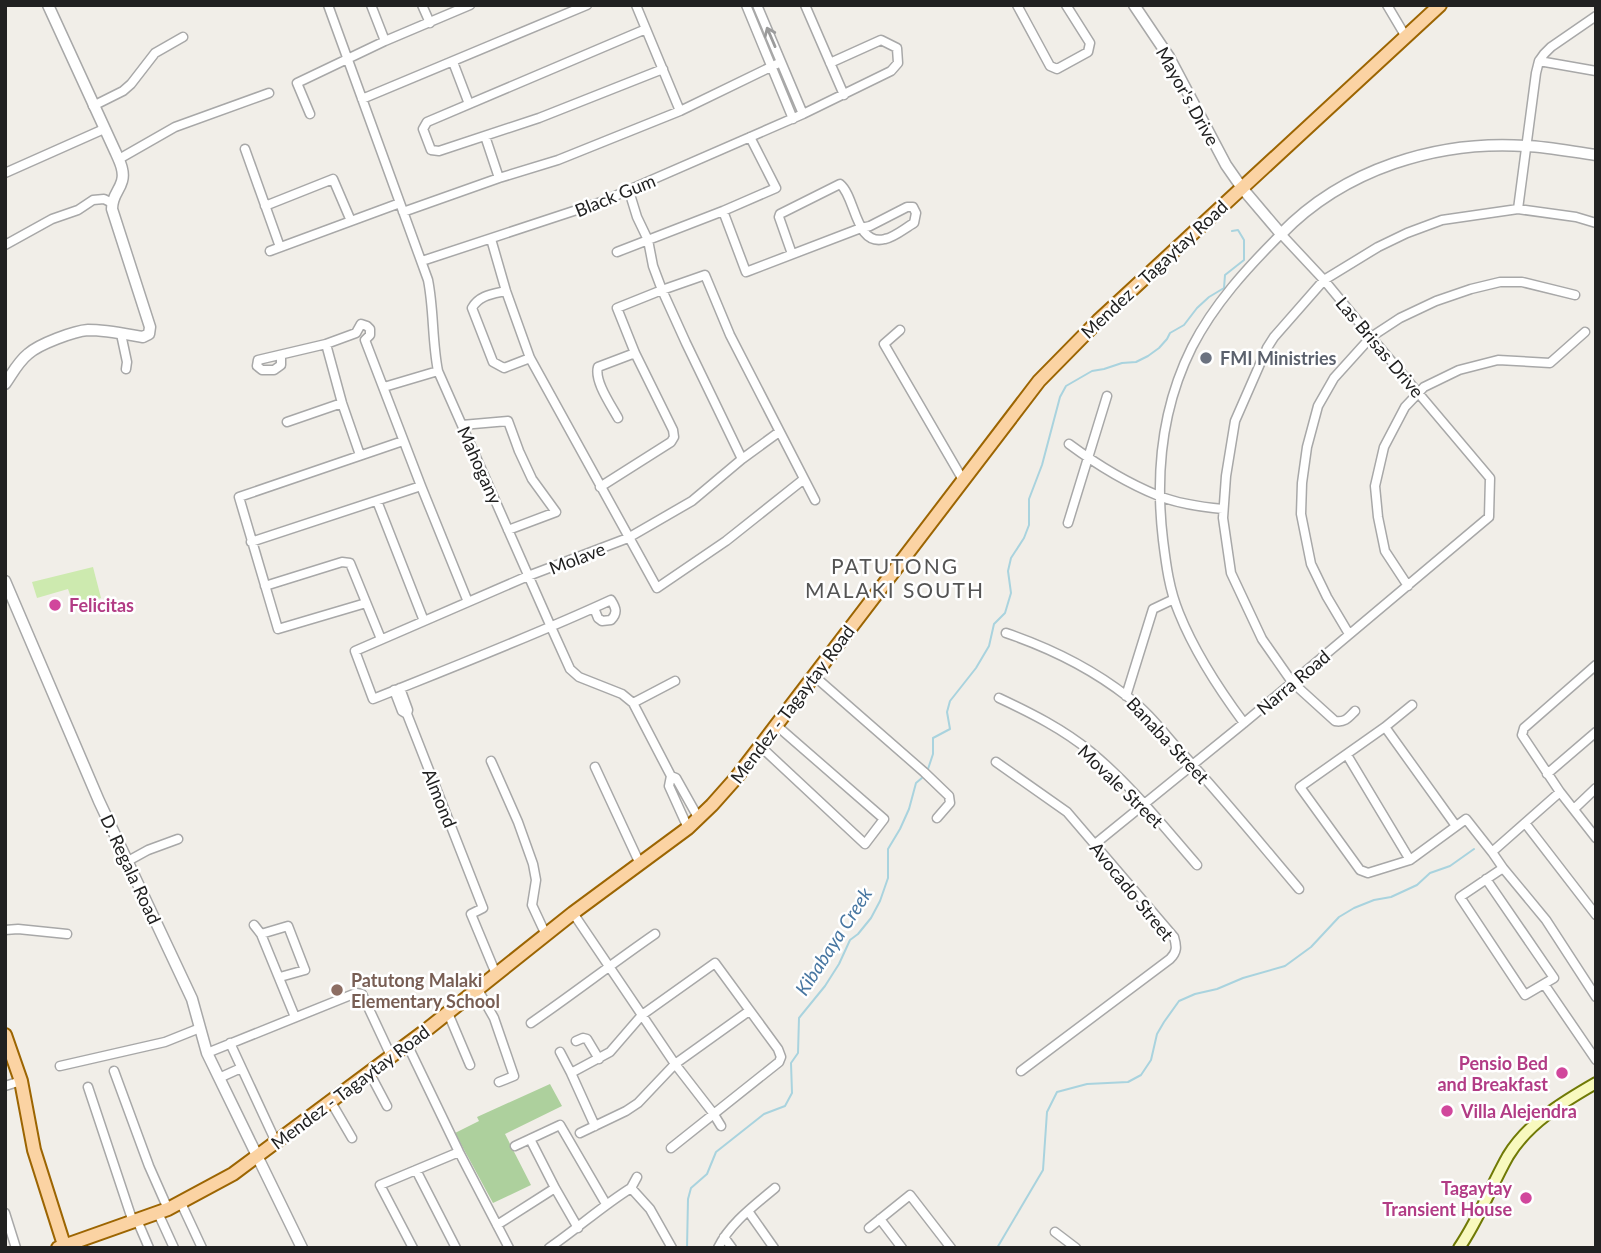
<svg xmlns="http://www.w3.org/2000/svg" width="1601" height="1253" viewBox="0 0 1601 1253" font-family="Lato,sans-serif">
	<rect width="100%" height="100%" fill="#f1eee8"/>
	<path fill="#cdeaaf" d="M 93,567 L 101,598 L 74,606 L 68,589 L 37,598 L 32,582 Z"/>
	<path fill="#add09d" d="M 550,1084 L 562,1106 L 505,1134 L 531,1185 L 493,1203 L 455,1133 L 479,1121 L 477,1117 Z"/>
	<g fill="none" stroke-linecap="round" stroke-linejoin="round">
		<path stroke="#a9d3de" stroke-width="2" d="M 928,769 L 933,754 L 933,738 L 950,729 L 947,712 L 950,701 L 976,668 L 989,646 L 994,624 L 1005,613 L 1011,593 L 1008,571 L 1011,558 L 1024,538 L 1029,525 L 1029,499 L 1042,465 L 1060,397 L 1066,386 L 1092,371 L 1104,369 L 1122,363 L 1136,362 L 1148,356 L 1159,348 L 1167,339 L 1170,333 L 1184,325 L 1197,308 L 1209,297 L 1224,288 L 1225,275 L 1244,260 L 1244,240 L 1238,230 L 1232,231
			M 687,1248 L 688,1199 L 691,1188 L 707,1174 L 716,1152 L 764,1114 L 785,1106 L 792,1093 L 791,1063 L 798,1053 L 799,1018 L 825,986 L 839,964 L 850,940 L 858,934 L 871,918 L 880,901 L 888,878 L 888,849 L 900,829 L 909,809 L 916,783 L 923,777
			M 997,1248 L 1043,1170 L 1047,1112 L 1057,1092 L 1087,1084 L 1128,1082 L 1141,1075 L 1151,1060 L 1157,1034 L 1164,1022 L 1179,1001 L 1195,994 L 1217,989 L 1243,978 L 1285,966 L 1311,947 L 1339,917 L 1354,908 L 1374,900 L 1391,897 L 1417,885 L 1430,873 L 1450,866 L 1474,849"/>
		<g stroke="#a8a8a8" stroke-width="11">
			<path id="minor" d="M 328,5 L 428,280 C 434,310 432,341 438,371 L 551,627 L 570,669 L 579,677 L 622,694 L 633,703 L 671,776 L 676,778 L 699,819
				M 371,5 L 385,41
				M 422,5 L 430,23
				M 636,5 L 680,111
				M 746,5 L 793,119
				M 757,5 L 803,114
				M 805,5 L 844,95
				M 1017,5 L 1050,66 L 1057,69 L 1088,52 L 1090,43 L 1066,5
				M 1387,5 L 1406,37
				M 646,29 L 427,122 L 423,129 L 431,150 L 439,151 L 539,118 L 663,69
				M 1539,61 L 1596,71
				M 453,62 L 469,104
				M 362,99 L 587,5
				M 93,106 L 123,91 L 131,84 L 155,53 L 183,37
				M 310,114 L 297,83 L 385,41 L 470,5
				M 485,136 L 499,178
				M 245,149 L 280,247
				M 119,159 L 175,127 L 269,93
				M 5,173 L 104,129
				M 629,191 L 637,217 L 648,240 L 653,266 L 662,290 L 686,343 L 742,459
				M 265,206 L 333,179 L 351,221
				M 1518,209 L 1536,73 L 1539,61 L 1544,54 L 1551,47 L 1596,16
				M 723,211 L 746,272 L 861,228 L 870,226 L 907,207 L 913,207 L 916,213 L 914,223 C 905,228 895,237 885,239 C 855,247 856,197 840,184 L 780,214 L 779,217 L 792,254
				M 403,212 L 499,178 L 558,160 L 680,111 L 781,62
				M 491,239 L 506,291 L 530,358 L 657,588 L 726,541 L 804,479
				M 5,245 L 52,219 L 78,210 L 93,200 L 104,199 L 112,203
				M 270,251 L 400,203
				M 617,252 L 723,211 L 776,188 L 750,137
				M 422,261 L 601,202 L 803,114 L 891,71 L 898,63 L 897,48 L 881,40 L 830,63
				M 506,291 C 493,294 479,295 472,308 L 493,362 L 504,368 L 530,358
				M 900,330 L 884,344 L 963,480
				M 121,334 L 127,362 L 126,369
				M 326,344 L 342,403 L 360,455
				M 281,355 L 281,365 L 274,370 L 262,370 L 257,366 L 258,360 L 326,344 L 356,333 L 361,324 L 367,326 L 370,329 L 370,335 L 365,340 L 421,486 L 468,602
				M 384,387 L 438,371
				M 618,418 C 611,405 594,381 598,367 L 635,353
				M 287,422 L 342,403
				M 462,425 L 508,421 L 519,451 L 532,479 L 556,512 L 508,530
				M 1069,444 C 1096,464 1127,483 1159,496 C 1179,504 1202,507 1223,509
				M 600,487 L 671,442 L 674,437 L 673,430 L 635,353 L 617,308 L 662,290 L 705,275 L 730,335 L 815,500
				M 377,501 L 424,621
				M 1068,523 L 1107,396
				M 251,542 L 421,486
				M 265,586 L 342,562 L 350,563 L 381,639
				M 1408,586 L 1385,551 L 1378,517 L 1375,486 L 1384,447 L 1405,407 L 1424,387 L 1459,370 L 1498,360 L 1550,363 L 1585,332
				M 366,603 L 278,629 L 239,497 L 403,441
				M 594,608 L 598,618 L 602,621 L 611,620 C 618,613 616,608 611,600 C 533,636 453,667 373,699 L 355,651 L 528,576 L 628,538 L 692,501 L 742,459 L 779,432
				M 1006,633 C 1050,648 1091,668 1128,697 C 1148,712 1163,732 1180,751 C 1221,795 1260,843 1299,889
				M 1349,634 L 1327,597 L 1311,564 L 1301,514 L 1302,483 L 1307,447 L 1318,406 L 1334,378 L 1371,337 L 1400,318 L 1436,301 L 1471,289 L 1500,282 L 1522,282 L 1575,295
				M 1596,665 L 1524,728 L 1522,735 L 1560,792 L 1596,838
				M 813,675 L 924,772 L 949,796 L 950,803 L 937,818
				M 400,688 L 408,710 L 407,714
				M 394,690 L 402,711 L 407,714 L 483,908 L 471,914 L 496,974
				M 1126,696 L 1153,609 L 1174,599
				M 999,698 C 1031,713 1063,729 1091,752 C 1131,785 1163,826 1197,865
				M 633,703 L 675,681
				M 1412,705 L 1385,727 L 1300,787 L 1360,870 L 1368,873 L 1410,860 L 1466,819 L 1492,852
				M 1355,711 C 1349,717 1345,723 1335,721 L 1292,682 L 1262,639 L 1231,573 L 1223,518 L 1226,476 L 1235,421 L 1267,348 L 1274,337 L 1324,280 L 1378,247 L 1407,233 L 1442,220 L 1518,209 L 1576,217 L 1596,223
				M 1385,727 L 1456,826
				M 760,746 L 865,844 L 884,819 L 776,725
				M 1347,755 L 1410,860
				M 491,761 L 518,822 L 533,864 L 536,880 L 532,905 L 546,935
				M 996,762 L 1067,812 L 1174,937 C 1177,947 1177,952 1170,959 L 1021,1071
				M 595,767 L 640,864
				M 1547,774 L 1596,732
				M 671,776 L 669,786 L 688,828
				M 1574,809 L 1596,788
				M 1525,823 L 1596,915
				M 1095,844 L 1244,723 L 1489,517 L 1490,478 L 1371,337 L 1324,280 L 1281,234 C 1247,268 1214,304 1192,347 C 1162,407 1155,473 1163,540 C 1166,564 1169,589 1179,613 C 1195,653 1218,688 1244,723
				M 128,861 L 148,850 L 178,839
				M 1503,868 L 1492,852 L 1560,792
				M 1486,879 L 1554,978 L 1525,995 L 1460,897 L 1503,868 L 1546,920 L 1596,997
				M 573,913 L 675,1064 L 713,1113 L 721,1126
				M 254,925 L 261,934 L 295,1017
				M 5,930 L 18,929 L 67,934
				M 261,934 L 288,926 L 305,970 L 280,977
				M 1544,984 L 1596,1060
				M 477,988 L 494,1018 L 514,1076 L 499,1082
				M 448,1013 L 470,1065
				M 531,1023 C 573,994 613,963 655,934
				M 576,1041 L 583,1038 L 587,1039 L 599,1059
				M 230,1043 L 276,1142
				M 407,1044 L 459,1152 L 509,1248
				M 560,1052 L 571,1073 L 610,1052 L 642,1015 L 715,963 L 778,1049 L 781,1057 L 779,1062 L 671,1148
				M 207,1053 L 356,993 L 362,994 L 391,1056
				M 60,1066 L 165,1042 L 200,1028
				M 114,1071 L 149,1166 L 168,1209
				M 369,1072 L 387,1106
				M 571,1073 L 595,1126
				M 219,1078 L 241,1068
				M 5,1086 L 21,1081
				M 88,1087 L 133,1222
				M 331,1102 L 352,1138
				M 580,1133 L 626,1111 L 638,1103 L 675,1064 L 749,1011
				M 530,1139 L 555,1188 L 578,1228
				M 515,1146 L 560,1125 L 606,1204
				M 416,1170 L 456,1248
				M 631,1188 L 637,1177
				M 181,1203 L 202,1248
				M 748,1211 L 774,1248
				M 5,1213 L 16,1248
				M 158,1213 L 174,1248
				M 880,1219 L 902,1248
				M 137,1220 L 149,1248
				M 497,1225 L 555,1188
				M 869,1228 L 910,1195 L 951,1248
				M 1055,1232 L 1076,1248
				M 724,1237 L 732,1248
				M 413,1248 L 380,1185 L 459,1152
				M 549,1248 C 577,1229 602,1206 631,1188 L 650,1209 L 672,1248
				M 718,1248 C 730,1223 755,1205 775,1188"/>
		</g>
		<g stroke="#a8a8a8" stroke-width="13">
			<path id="tertiary" d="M 1134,5 L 1169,57 L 1226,165 L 1242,188 L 1281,234 C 1344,169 1437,140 1526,146 C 1550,147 1573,152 1596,155
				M 5,384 C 12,374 18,362 28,354 C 39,344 74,331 88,330 C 106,330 125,334 143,337 L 149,334 L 150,327 L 112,209 C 112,195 119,192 122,181 C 125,171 119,160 115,151 L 48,5
				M 5,581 L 99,801 L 192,999 L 207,1053 L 302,1248"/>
		</g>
		<g stroke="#707a06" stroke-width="14">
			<path id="secondary" d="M 1459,1248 C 1479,1219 1491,1186 1508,1156 C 1528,1123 1563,1102 1596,1083"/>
		</g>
		<g stroke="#9c6502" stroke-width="16">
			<path id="primary" d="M 5,1035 L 21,1081 L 34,1150 L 65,1248
				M 58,1248 L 168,1209 L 233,1174 L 425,1031 L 573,913 L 688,828 L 712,805 L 736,778 L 1039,381 L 1098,321 L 1440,5"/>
		</g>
		<use href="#minor" stroke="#fff" stroke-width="8"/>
		<use href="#tertiary" stroke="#fff" stroke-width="10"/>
		<use href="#secondary" stroke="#f8f9be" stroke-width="10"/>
		<use href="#primary" stroke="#fbd3a3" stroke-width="12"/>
	</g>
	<defs><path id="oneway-shaft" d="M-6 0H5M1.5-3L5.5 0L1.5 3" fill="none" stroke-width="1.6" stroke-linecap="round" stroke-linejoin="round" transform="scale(1.75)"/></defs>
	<use stroke="#9b9b9b" href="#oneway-shaft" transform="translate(771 37) rotate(-113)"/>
	<circle fill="#6b7280" stroke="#fff" stroke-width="2.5" cx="1206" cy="358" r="7"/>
	<g fill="#d1479c" stroke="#fff" stroke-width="2.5">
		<circle cx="55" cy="605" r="7"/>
		<circle cx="1562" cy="1073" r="7"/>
		<circle cx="1447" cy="1111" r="7"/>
		<circle cx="1526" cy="1198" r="7"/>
	</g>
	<circle fill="#8d6e63" stroke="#fff" stroke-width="2.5" cx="337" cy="990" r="7"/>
	<g text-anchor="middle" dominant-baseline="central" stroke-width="5" stroke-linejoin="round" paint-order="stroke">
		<g font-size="18" fill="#212121" stroke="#fff">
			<text transform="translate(1188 96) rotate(61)">Mayor's Drive</text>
			<text transform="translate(615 195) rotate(-22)">Black Gum</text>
			<text transform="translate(1154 269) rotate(-43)">Mendez - Tagaytay Road</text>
			<text transform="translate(1380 347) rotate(50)">Las Brisas Drive</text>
			<text transform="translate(480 465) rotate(66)">Mahogany</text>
			<text transform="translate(577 558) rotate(-21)">Molave</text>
			<text transform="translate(1293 682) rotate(-40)">Narra Road</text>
			<text transform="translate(792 704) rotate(-53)">Mendez - Tagaytay Road</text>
			<text transform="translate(1168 740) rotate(47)">Banaba Street</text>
			<text transform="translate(1121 786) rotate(44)">Movale Street</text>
			<text transform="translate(440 798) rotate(68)">Almond</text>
			<text transform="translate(131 869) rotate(65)">D. Regala Road</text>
			<text transform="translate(1132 891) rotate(51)">Avocado Street</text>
			<text transform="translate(350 1087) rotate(-37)">Mendez - Tagaytay Road</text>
		</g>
		<g font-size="18" font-weight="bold" fill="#5b616d" stroke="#fff" text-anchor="start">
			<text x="1220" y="358">FMI Ministries</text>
		</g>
		<g font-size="18" font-weight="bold" fill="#b23c85" stroke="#fff" text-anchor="start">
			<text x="69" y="605">Felicitas</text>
			<text x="1548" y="1063" text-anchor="end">Pensio Bed<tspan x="1548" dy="21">and Breakfast</tspan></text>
			<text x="1461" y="1111">Villa Alejendra</text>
			<text x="1512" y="1188" text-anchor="end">Tagaytay<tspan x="1512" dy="21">Transient House</tspan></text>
		</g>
		<g font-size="18" font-weight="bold" fill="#785e54" stroke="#fff" text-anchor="start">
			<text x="351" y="980">Patutong Malaki<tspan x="351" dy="21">Elementary School</tspan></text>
		</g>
		<g font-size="19" font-style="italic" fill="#4776a1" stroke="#fff">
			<text transform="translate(833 941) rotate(-57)">Kibabaya Creek</text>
		</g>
		<g font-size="21" letter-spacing="2" fill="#545454" stroke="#fff">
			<text x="895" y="565">PATUTONG<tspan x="895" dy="24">MALAKI SOUTH</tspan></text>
		</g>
	</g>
	<rect width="1601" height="1253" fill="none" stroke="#212121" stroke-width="14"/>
</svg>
